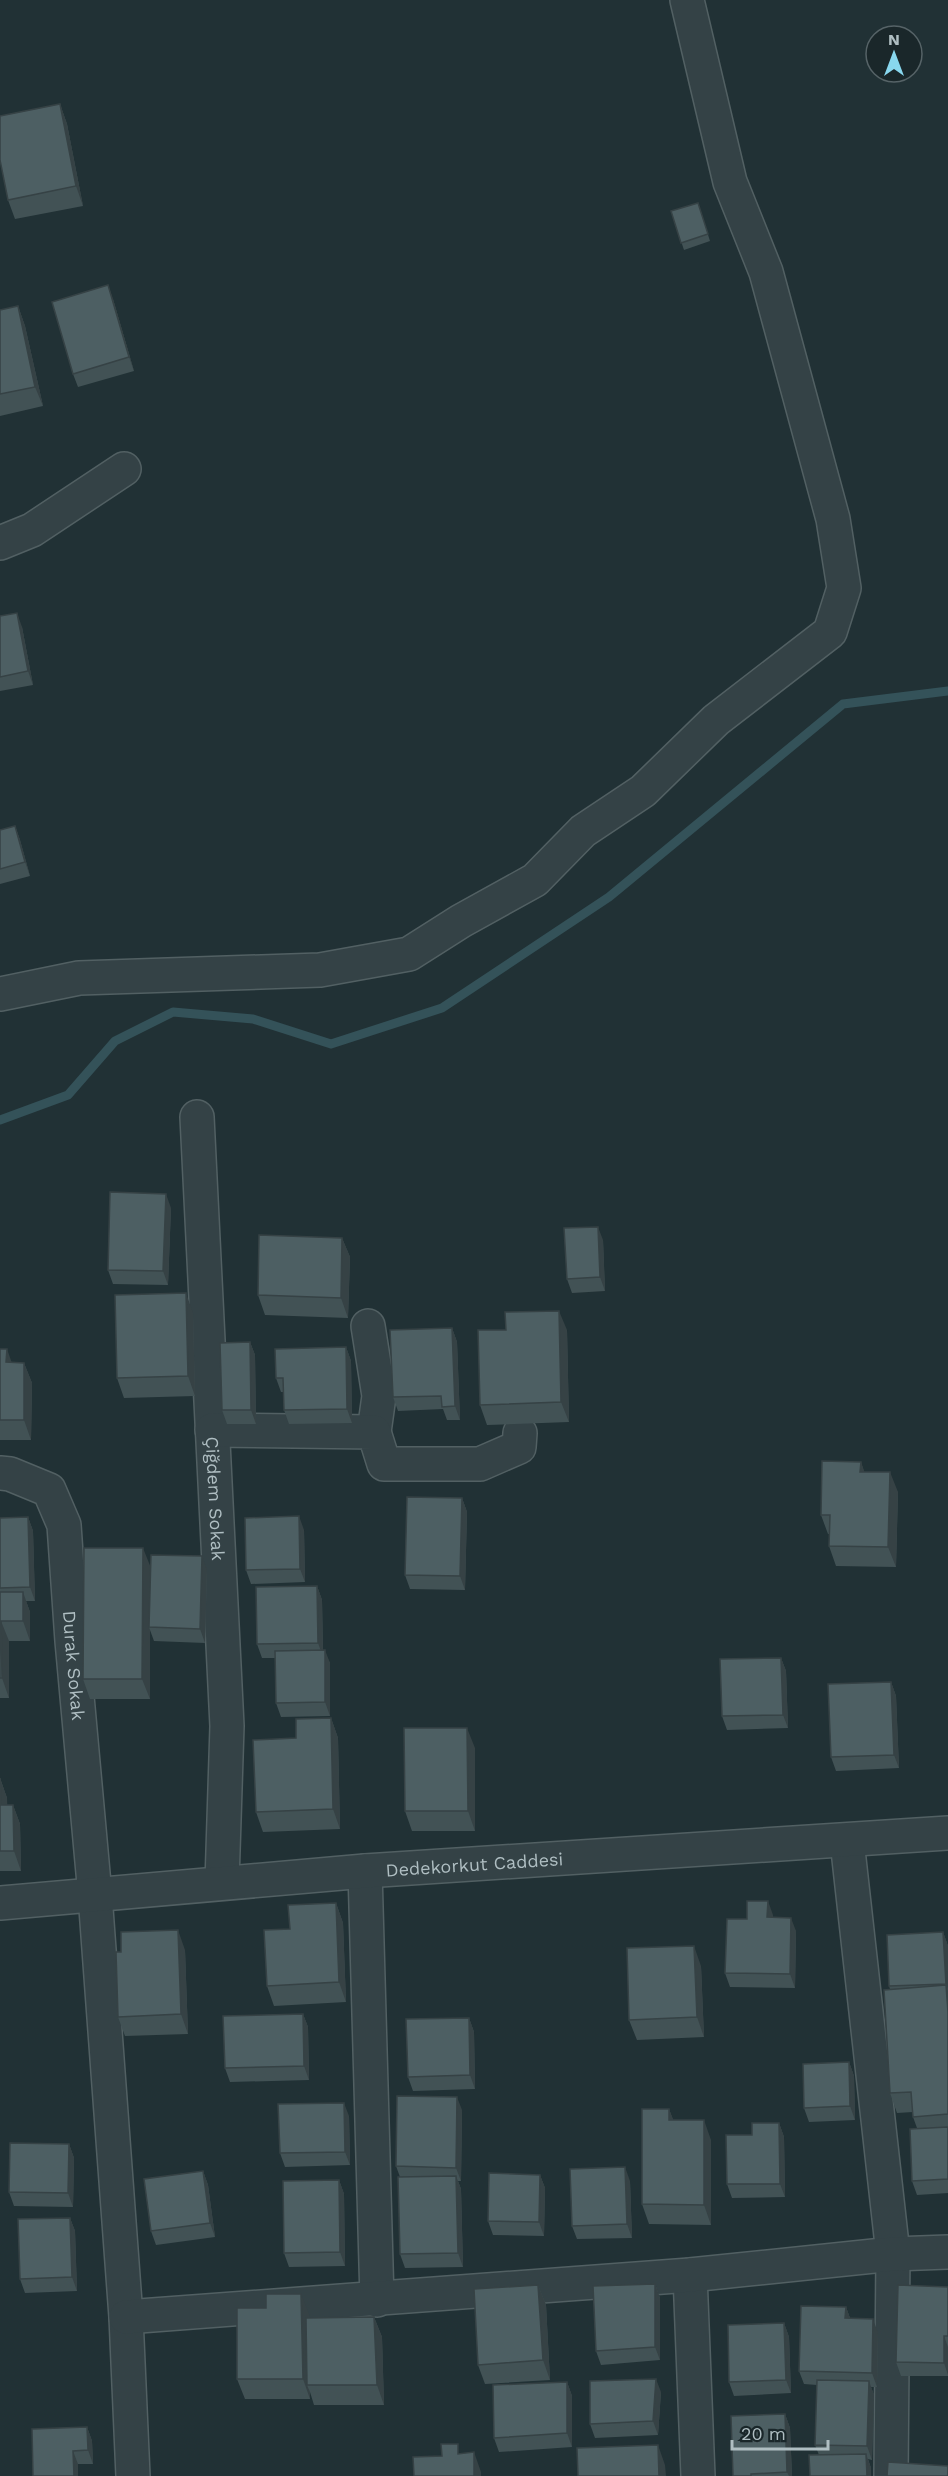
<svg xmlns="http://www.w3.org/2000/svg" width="948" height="2476" viewBox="0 0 948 2476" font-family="'Work Sans',sans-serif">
	<rect width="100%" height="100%" fill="#213135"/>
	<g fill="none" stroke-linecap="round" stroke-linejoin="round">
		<path stroke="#345259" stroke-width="9" d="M 0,1120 L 68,1095 L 115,1041 L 173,1012 L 253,1019 L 331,1044 L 442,1008 L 609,897 L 843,704 L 948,691"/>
		<g stroke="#526063" stroke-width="36">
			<g id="minor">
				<path d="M 0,543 L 32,530 L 124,469"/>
				<path d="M 0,994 L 79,978 L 320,970 L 409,954 L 461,921 L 535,880 L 583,831 L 643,791 L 716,720 L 830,632 L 844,588 L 833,519 L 766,272 L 730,182 L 687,0"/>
				<path id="s1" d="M 197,1117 L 227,1726 L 222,1882"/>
				<path d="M 368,1326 L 379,1396 L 374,1432"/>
				<path d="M 212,1430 L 374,1432 L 384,1464 L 480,1464 L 519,1447 L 520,1433"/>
				<path id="s2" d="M 0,1473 L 10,1474 L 49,1490 L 64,1525 L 72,1641 L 95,1895 L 126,2317 L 133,2476"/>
				<path d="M 847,1841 L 893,2254 L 891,2476"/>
				<path d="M 365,1871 L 377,2300"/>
				<path d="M 690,2275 L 698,2476"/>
				<path d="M 126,2317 L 690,2275 L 893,2254 L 948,2252"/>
			</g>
		</g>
		<g stroke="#526063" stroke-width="36">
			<g id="tertiary">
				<path id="s3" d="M 0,1903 L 365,1871 L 948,1833"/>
			</g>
		</g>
		<use href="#minor" stroke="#344246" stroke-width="33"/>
		<use href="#tertiary" stroke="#344246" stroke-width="33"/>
	</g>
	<path fill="#425255" d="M 60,104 L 67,124 L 83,206 L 15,219 L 8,200 Z
		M 698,203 L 710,241 L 684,250 L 671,211 Z
		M 113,299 L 134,371 L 78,387 L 73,374 Z
		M 18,306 L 25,326 L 43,406 L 0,416 L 0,310 Z
		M 0,616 L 22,627 L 33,685 L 0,691 Z
		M 15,826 L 20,840 L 30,876 L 0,884 L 0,830 Z
		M 171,1208 L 168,1285 L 113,1284 L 108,1270 Z
		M 342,1238 L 350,1257 L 348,1318 L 265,1315 L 258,1295 Z
		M 603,1240 L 605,1291 L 572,1293 L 567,1279 Z
		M 193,1313 L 195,1396 L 124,1398 L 117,1378 Z
		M 452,1328 L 457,1342 L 460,1420 L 447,1420 L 443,1409 L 398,1411 L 393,1397 Z
		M 506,1330 L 567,1330 L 569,1422 L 487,1425 L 480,1405 Z
		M 250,1342 L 255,1355 L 256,1424 L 227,1424 L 222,1410 Z
		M 346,1347 L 351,1361 L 352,1423 L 289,1424 L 284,1410 L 284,1392 L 281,1392 L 276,1378 Z
		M 0,1349 L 11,1362 L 24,1363 L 32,1383 L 31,1440 L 0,1440 Z
		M 861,1462 L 864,1472 L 898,1492 L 896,1567 L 836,1566 L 829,1546 L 829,1534 L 828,1534 L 821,1515 Z
		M 462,1498 L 467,1512 L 465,1590 L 410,1589 L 405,1575 Z
		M 28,1517 L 33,1531 L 35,1601 L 26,1601 L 30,1612 L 30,1641 L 9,1641 L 9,1698 L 0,1698 L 0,1518 Z
		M 304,1530 L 305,1582 L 251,1584 L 246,1570 Z
		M 151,1568 L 150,1590 L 207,1570 L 205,1643 L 154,1641 L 150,1630 L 150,1699 L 90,1699 L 83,1679 Z
		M 317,1586 L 322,1600 L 323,1650 L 330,1663 L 330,1716 L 281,1717 L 276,1703 L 275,1658 L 262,1658 L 257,1644 Z
		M 781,1658 L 786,1671 L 788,1728 L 727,1730 L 722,1716 Z
		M 891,1682 L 896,1696 L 899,1768 L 836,1771 L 831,1757 Z
		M 331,1718 L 338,1738 L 340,1829 L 263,1832 L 256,1812 L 296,1738 Z
		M 475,1748 L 475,1831 L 412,1831 L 405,1811 Z
		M 0,1778 L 7,1798 L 7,1805 L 13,1805 L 20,1824 L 21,1871 L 0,1871 Z
		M 336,1903 L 343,1923 L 346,2002 L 274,2006 L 267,1986 L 290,1929 Z
		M 773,1915 L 773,1917 L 796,1931 L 795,1988 L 730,1987 L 725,1973 L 747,1919 Z
		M 943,1932 L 948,1946 L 948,2193 L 917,2195 L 912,2181 L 917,2128 L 913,2117 L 913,2112 L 897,2113 L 890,2093 L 890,1989 L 889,1986 Z
		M 185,1950 L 188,2034 L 125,2036 L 118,2017 L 121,1952 Z
		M 701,1966 L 704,2037 L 637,2040 L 629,2020 Z
		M 303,2014 L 308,2027 L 309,2080 L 230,2082 L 225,2068 Z
		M 469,2018 L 474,2032 L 475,2089 L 413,2091 L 408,2077 Z
		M 849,2062 L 854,2076 L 855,2120 L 809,2122 L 804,2108 Z
		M 669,2109 L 673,2120 L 711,2140 L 711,2225 L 649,2224 L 642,2204 Z
		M 462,2110 L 461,2181 L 458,2181 L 461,2189 L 463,2267 L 405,2268 L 400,2254 L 400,2177 L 396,2166 Z
		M 349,2116 L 350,2165 L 285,2167 L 280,2153 Z
		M 779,2123 L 784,2137 L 785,2197 L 732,2198 L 727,2184 L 752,2135 Z
		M 69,2144 L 74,2158 L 73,2207 L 14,2206 L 9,2192 Z
		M 203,2171 L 208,2185 L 215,2237 L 156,2245 L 151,2231 Z
		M 540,2175 L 545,2188 L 544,2236 L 493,2235 L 488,2221 Z
		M 339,2180 L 344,2194 L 345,2266 L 289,2267 L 284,2253 Z
		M 630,2181 L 632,2238 L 577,2239 L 572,2226 Z
		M 70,2218 L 75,2231 L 77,2291 L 25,2293 L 20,2279 Z
		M 655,2284 L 660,2298 L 660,2360 L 601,2365 L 596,2351 Z
		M 538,2285 L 546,2305 L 550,2380 L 485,2384 L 478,2365 Z
		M 948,2287 L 948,2376 L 901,2376 L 896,2362 Z
		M 846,2307 L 850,2318 L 878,2333 L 877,2387 L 871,2387 L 874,2395 L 872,2460 L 868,2459 L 871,2468 L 819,2455 L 815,2445 L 817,2385 L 804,2384 L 799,2371 Z
		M 309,2314 L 309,2318 L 374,2317 L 382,2337 L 384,2405 L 314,2405 L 310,2392 L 310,2399 L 245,2399 L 237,2379 Z
		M 784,2323 L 789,2337 L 791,2393 L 734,2396 L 729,2382 Z
		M 567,2382 L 572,2396 L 572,2447 L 499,2452 L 494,2438 Z
		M 661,2392 L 658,2435 L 595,2438 L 590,2424 Z
		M 785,2414 L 790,2428 L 792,2476 L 733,2476 Z
		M 87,2427 L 92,2441 L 93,2464 L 78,2464 L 78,2476 L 33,2476 Z"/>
	<path fill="#364245" d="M 60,104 L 67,124 L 83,206 L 76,186 Z
		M 108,285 L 113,299 L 134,371 L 129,357 Z
		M 18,306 L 25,326 L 43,406 L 35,387 Z
		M 17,613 L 22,627 L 33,685 L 28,671 Z
		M 15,826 L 20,840 L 30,876 L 25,862 Z
		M 166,1194 L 171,1208 L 168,1285 L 163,1271 Z
		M 598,1227 L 603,1240 L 605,1291 L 600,1277 Z
		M 342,1238 L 350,1257 L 348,1318 L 341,1298 Z
		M 186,1293 L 193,1313 L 195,1396 L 188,1376 Z
		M 559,1311 L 567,1330 L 569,1422 L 561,1402 Z
		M 452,1328 L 457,1342 L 460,1420 L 455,1406 Z
		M 250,1342 L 255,1355 L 256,1424 L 251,1410 Z
		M 346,1347 L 351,1361 L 352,1423 L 347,1409 Z
		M 7,1349 L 14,1369 L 6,1362 Z
		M 24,1363 L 32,1383 L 31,1440 L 24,1420 Z
		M 861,1462 L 868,1482 L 860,1472 Z
		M 890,1472 L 898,1492 L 896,1567 L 888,1547 Z
		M 462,1498 L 467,1512 L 465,1590 L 460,1576 Z
		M 299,1516 L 304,1530 L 305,1582 L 300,1569 Z
		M 28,1517 L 33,1531 L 35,1601 L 30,1587 Z
		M 143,1548 L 151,1568 L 150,1627 L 149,1627 L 150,1630 L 150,1699 L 142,1679 Z
		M 202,1556 L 207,1570 L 205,1643 L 200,1629 Z
		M 317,1586 L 322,1600 L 323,1657 L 318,1643 Z
		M 23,1592 L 30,1612 L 30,1641 L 23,1621 Z
		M 1,1621 L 9,1641 L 9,1698 L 2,1678 Z
		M 325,1650 L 330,1663 L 330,1716 L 325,1702 Z
		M 781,1658 L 786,1671 L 788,1728 L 783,1715 Z
		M 891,1682 L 896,1696 L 899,1768 L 894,1755 Z
		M 331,1718 L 338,1738 L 340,1829 L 333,1809 Z
		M 467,1728 L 475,1748 L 475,1831 L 468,1811 Z
		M 0,1778 L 7,1798 L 8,1825 L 1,1805 Z
		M 13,1805 L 20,1824 L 21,1871 L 14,1851 Z
		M 768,1901 L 773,1915 L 772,1931 L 767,1917 Z
		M 336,1903 L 343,1923 L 346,2002 L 339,1982 Z
		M 791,1918 L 796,1931 L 795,1988 L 790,1974 Z
		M 178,1930 L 185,1950 L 188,2034 L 181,2014 Z
		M 943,1932 L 948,1946 L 948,1990 L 946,1984 Z
		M 694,1946 L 701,1966 L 704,2037 L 697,2017 Z
		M 946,1985 L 948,1991 L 948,2012 Z
		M 303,2014 L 308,2027 L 309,2080 L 304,2066 Z
		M 469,2018 L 474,2032 L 475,2089 L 470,2075 Z
		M 849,2062 L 854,2076 L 855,2120 L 850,2106 Z
		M 457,2097 L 462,2110 L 461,2181 L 456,2168 Z
		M 344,2103 L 349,2116 L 350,2165 L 345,2152 Z
		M 669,2109 L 677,2129 L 669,2120 Z
		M 704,2120 L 711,2140 L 711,2225 L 704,2205 Z
		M 779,2123 L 784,2137 L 785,2197 L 780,2184 Z
		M 69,2144 L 74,2158 L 73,2207 L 68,2193 Z
		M 625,2167 L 630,2181 L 632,2238 L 627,2224 Z
		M 203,2171 L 208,2185 L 215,2237 L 210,2223 Z
		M 540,2175 L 545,2188 L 544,2236 L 539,2222 Z
		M 456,2176 L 461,2189 L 463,2267 L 458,2253 Z
		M 339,2180 L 344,2194 L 345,2266 L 340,2252 Z
		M 70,2218 L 75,2231 L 77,2291 L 72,2277 Z
		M 655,2284 L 660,2298 L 660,2360 L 655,2347 Z
		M 538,2285 L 546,2305 L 550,2380 L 543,2360 Z
		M 301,2294 L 309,2314 L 310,2385 L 307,2385 L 310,2392 L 310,2399 L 303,2379 Z
		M 846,2307 L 851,2321 L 845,2318 Z
		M 374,2317 L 382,2337 L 384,2405 L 377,2385 Z
		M 873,2319 L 878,2333 L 877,2387 L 872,2373 Z
		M 784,2323 L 789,2337 L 791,2393 L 786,2380 Z
		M 944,2336 L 948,2347 L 948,2375 L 944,2363 Z
		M 656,2379 L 661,2392 L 658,2435 L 653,2421 Z
		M 869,2381 L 874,2395 L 872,2460 L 867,2446 Z
		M 567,2382 L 572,2396 L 572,2447 L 567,2433 Z
		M 785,2414 L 790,2428 L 792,2476 L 789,2476 L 787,2472 Z
		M 87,2427 L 92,2441 L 93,2464 L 88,2450 Z
		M 658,2445 L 665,2465 L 666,2476 L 659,2476 Z
		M 73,2451 L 78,2464 L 78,2476 L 74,2476 Z
		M 474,2452 L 481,2472 L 481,2476 L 474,2476 Z
		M 866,2454 L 871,2468 L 871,2476 L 867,2476 Z"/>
	<path fill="#4d5f63" stroke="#364245" stroke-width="1.5" d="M 60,104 L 76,186 L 8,200 L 0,160 L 0,116 Z
		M 698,203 L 708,234 L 681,243 L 671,211 Z
		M 108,285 L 129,357 L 73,374 L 52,302 Z
		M 18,306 L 35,387 L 0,394 L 0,310 Z
		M 17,613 L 28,671 L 0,677 L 0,616 Z
		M 15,826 L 25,862 L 0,869 L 0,830 Z
		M 110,1192 L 166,1194 L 163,1271 L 108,1270 Z
		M 598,1227 L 600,1277 L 567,1279 L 564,1228 Z
		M 259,1235 L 342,1238 L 341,1298 L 258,1295 Z
		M 186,1293 L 188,1376 L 117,1378 L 115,1295 Z
		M 559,1311 L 561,1402 L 480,1405 L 478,1330 L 506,1330 L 505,1312 Z
		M 452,1328 L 455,1406 L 442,1407 L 441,1396 L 393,1397 L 390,1330 Z
		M 250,1342 L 251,1410 L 222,1410 L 220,1343 Z
		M 346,1347 L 347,1409 L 284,1410 L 283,1378 L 276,1378 L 275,1349 Z
		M 0,1349 L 7,1349 L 6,1362 L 24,1363 L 24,1420 L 0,1420 Z
		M 822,1461 L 861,1462 L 860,1472 L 890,1472 L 888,1547 L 829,1546 L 830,1515 L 821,1515 Z
		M 407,1497 L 462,1498 L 460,1576 L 405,1575 Z
		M 299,1516 L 300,1569 L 246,1570 L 245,1518 Z
		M 28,1517 L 30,1587 L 0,1588 L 0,1518 Z
		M 84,1548 L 143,1548 L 142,1679 L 83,1679 Z
		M 151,1555 L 202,1556 L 200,1629 L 149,1627 Z
		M 317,1586 L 318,1643 L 257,1644 L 256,1587 Z
		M 0,1592 L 23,1592 L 23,1621 L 1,1621 L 2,1678 L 0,1678 Z
		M 325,1650 L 325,1702 L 276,1703 L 275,1651 Z
		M 781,1658 L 783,1715 L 722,1716 L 720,1659 Z
		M 891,1682 L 894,1755 L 831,1757 L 828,1684 Z
		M 331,1718 L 333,1809 L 256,1812 L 253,1740 L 296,1738 L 296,1719 Z
		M 404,1728 L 467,1728 L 468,1811 L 405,1811 Z
		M 0,1778 L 1,1805 L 13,1805 L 14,1851 L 0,1851 Z
		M 747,1901 L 768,1901 L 767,1917 L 791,1918 L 790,1974 L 725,1973 L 727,1919 L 747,1919 Z
		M 336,1903 L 339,1982 L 267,1986 L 264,1930 L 290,1929 L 288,1905 Z
		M 178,1930 L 181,2014 L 118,2017 L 116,1952 L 121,1952 L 121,1932 Z
		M 943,1932 L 946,1984 L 889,1986 L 887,1935 Z
		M 694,1946 L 697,2017 L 629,2020 L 627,1948 Z
		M 946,1985 L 948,2012 L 948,2114 L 913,2117 L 911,2092 L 890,2093 L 884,1990 Z
		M 303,2014 L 304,2066 L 225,2068 L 223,2016 Z
		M 469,2018 L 470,2075 L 408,2077 L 406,2019 Z
		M 849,2062 L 850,2106 L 804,2108 L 803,2064 Z
		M 397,2096 L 457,2097 L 456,2168 L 396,2166 Z
		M 344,2103 L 345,2152 L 280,2153 L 278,2104 Z
		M 642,2109 L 669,2109 L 669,2120 L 704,2120 L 704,2205 L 642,2204 Z
		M 752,2123 L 779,2123 L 780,2184 L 727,2184 L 726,2135 L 752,2135 Z
		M 948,2127 L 948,2179 L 912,2181 L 910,2129 Z
		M 10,2143 L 69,2144 L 68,2193 L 9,2192 Z
		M 625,2167 L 627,2224 L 572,2226 L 570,2169 Z
		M 203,2171 L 210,2223 L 151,2231 L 144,2179 Z
		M 489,2173 L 540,2175 L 539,2222 L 488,2221 Z
		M 456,2176 L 458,2253 L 400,2254 L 398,2177 Z
		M 339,2180 L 340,2252 L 284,2253 L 283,2181 Z
		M 70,2218 L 72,2277 L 20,2279 L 18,2219 Z
		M 655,2284 L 655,2347 L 596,2351 L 593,2286 Z
		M 538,2285 L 543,2360 L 478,2365 L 474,2289 Z
		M 898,2285 L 948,2287 L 948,2336 L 944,2336 L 944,2363 L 896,2362 Z
		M 266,2294 L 301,2294 L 303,2379 L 237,2379 L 237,2308 L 266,2308 Z
		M 801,2306 L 846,2307 L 845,2318 L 873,2319 L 872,2373 L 799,2371 Z
		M 374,2317 L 377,2385 L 307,2385 L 306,2318 Z
		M 784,2323 L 786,2380 L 729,2382 L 728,2325 Z
		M 656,2379 L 653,2421 L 590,2424 L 590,2381 Z
		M 817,2380 L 869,2381 L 867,2446 L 815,2445 Z
		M 567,2382 L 567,2433 L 494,2438 L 493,2385 Z
		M 785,2414 L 787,2472 L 751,2474 L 751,2476 L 733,2476 L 731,2416 Z
		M 87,2427 L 88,2450 L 73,2451 L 74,2476 L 33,2476 L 32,2429 Z
		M 441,2444 L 458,2444 L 458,2454 L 474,2452 L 474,2476 L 414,2476 L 413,2457 L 442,2456 Z
		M 658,2445 L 659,2476 L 578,2476 L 577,2448 Z
		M 866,2454 L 867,2476 L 810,2476 L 809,2455 Z
		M 888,2462 L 948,2466 L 948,2476 L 887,2476 Z"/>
	<g text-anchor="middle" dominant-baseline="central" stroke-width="5" stroke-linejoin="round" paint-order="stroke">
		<g font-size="18" fill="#afbec2" stroke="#1a272a">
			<text stroke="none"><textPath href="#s1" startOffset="382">Çiğdem Sokak</textPath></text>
			<text stroke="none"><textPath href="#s2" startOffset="231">Durak Sokak</textPath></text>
			<text stroke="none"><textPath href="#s3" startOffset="476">Dedekorkut Caddesi</textPath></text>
		</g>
	</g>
	<g transform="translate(894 54)"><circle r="28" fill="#1a272a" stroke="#566367" stroke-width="1.5"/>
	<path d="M0-4.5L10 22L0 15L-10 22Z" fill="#88d7ee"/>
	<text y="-9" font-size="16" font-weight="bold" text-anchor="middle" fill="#afbec2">N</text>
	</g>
	<path d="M732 2440v9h96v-9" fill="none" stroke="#afbec2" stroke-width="3"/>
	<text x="741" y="2440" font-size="18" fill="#afbec2" stroke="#1a272a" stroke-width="4.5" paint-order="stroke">20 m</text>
</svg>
